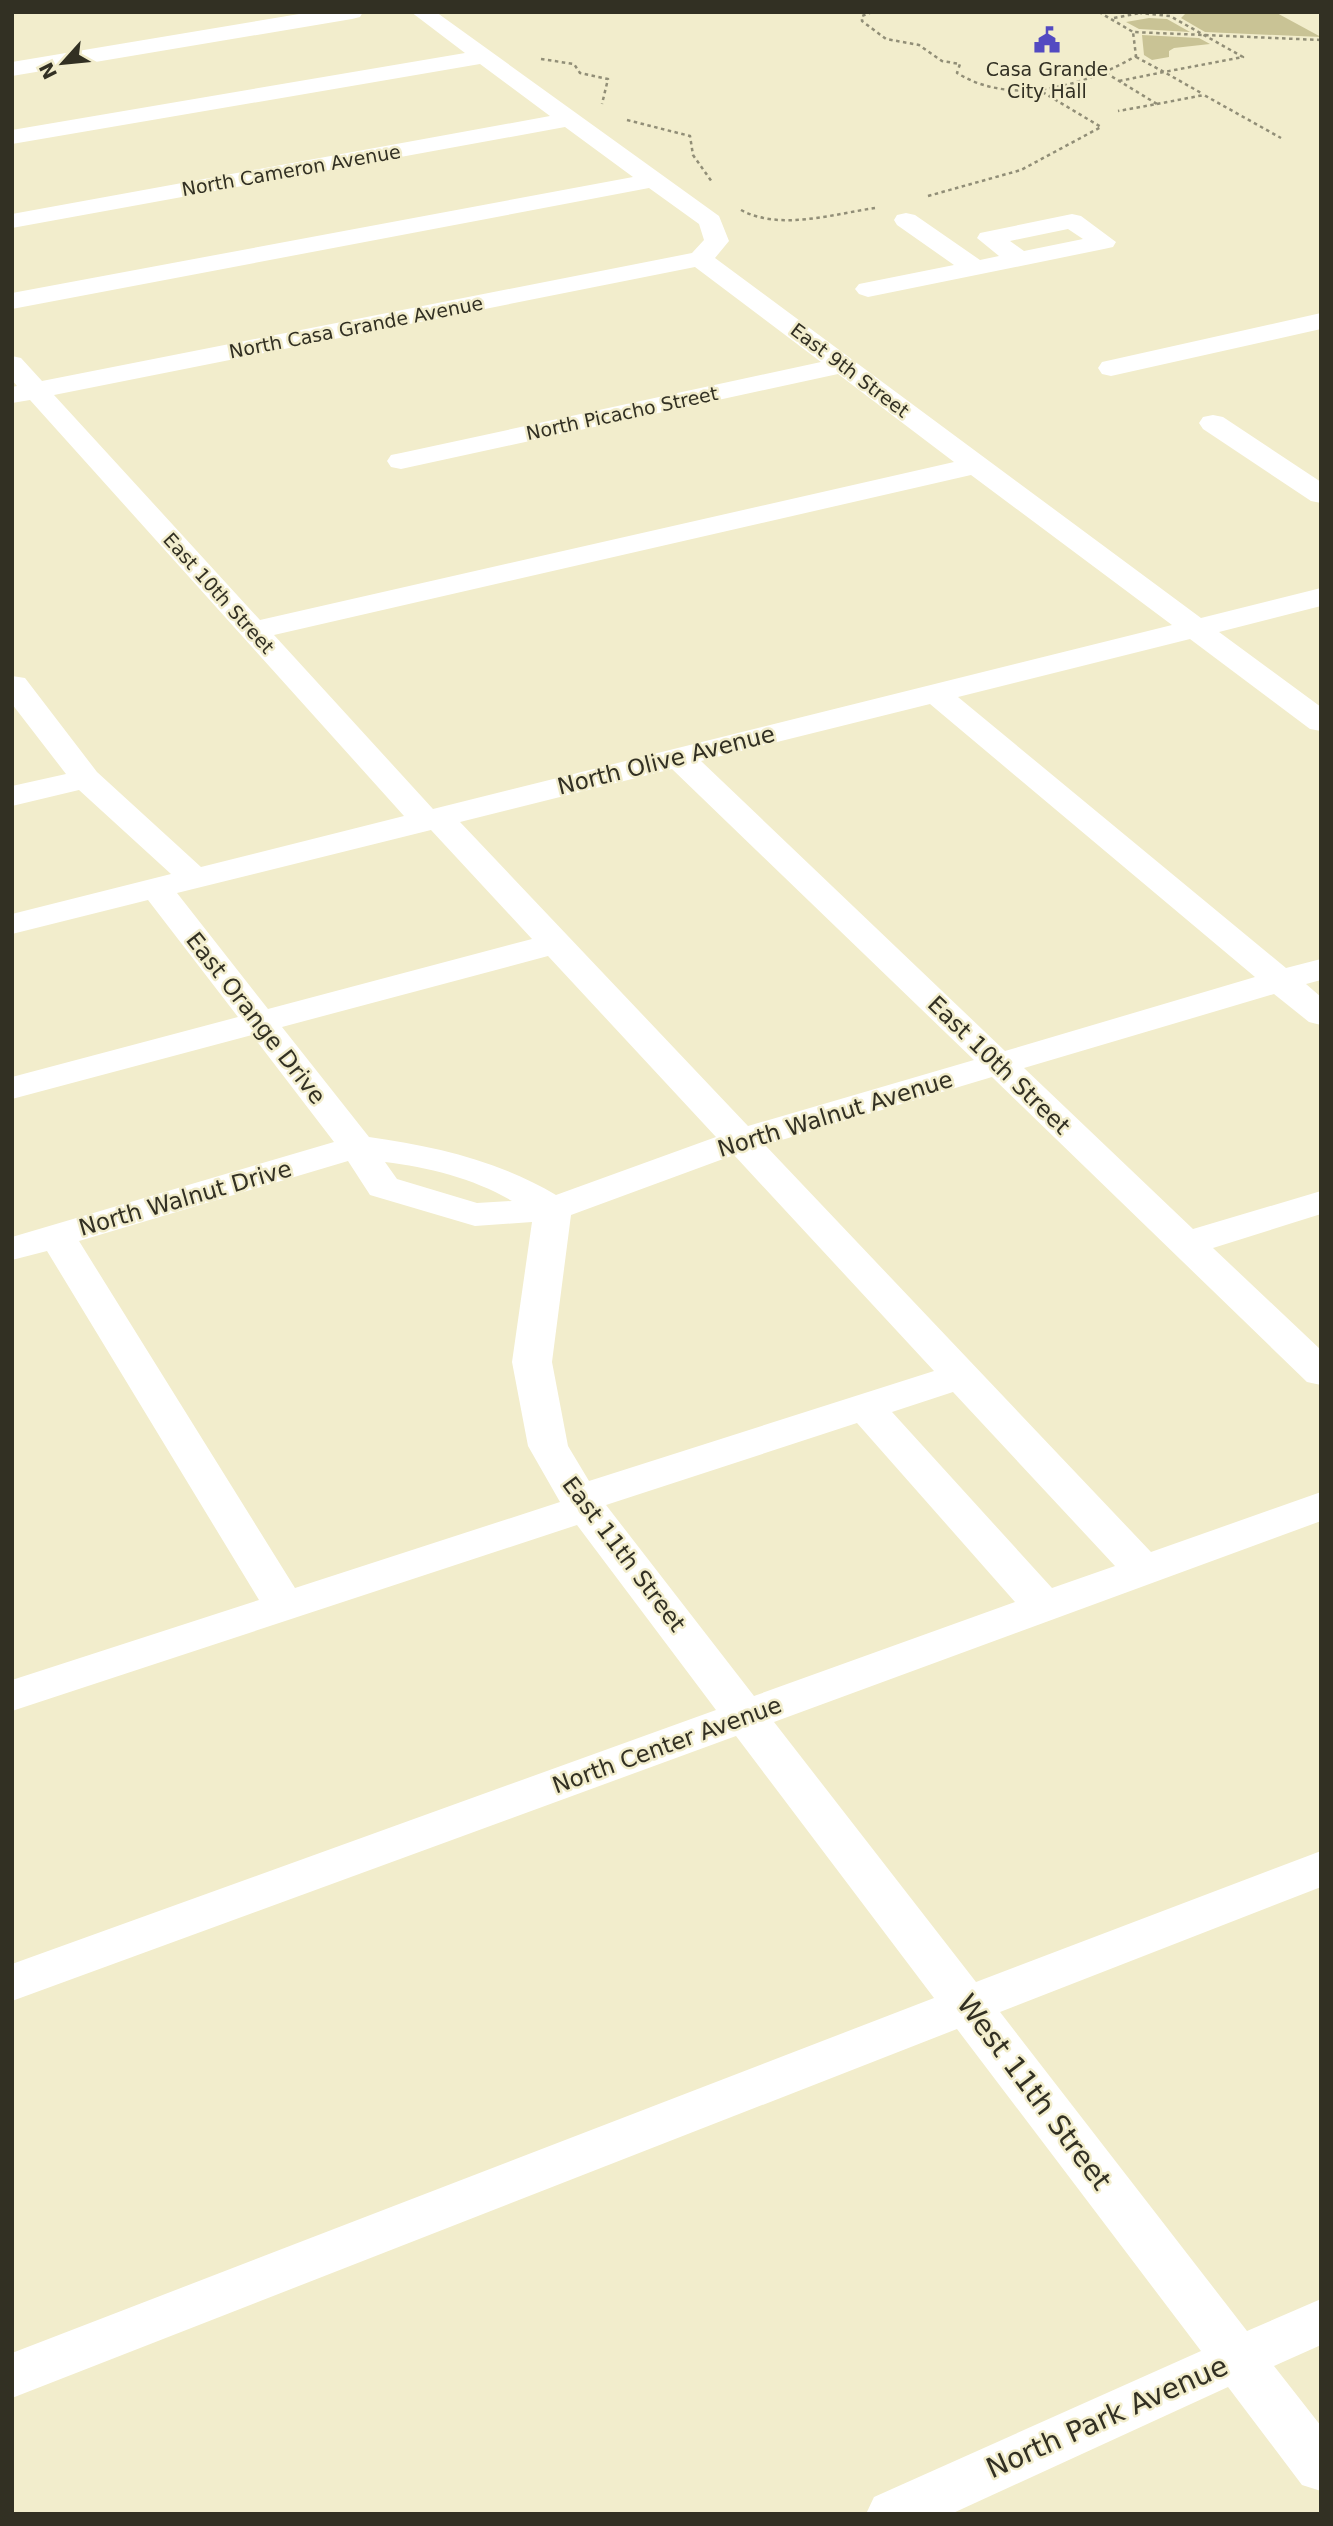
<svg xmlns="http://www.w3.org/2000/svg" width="1333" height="2526" viewBox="0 0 1333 2526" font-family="'DejaVu Sans',sans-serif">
	<rect width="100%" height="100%" fill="#f2edcc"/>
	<path fill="#c9c395" d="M 1187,12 L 1275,12 L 1321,37 L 1205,32 L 1181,18 Z
		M 1149,18 L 1167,19 L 1190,32 L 1139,29 L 1126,22 Z
		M 1142,35 L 1199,38 L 1210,44 L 1174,48 L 1169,51 L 1169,57 L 1152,60 L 1144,55 Z"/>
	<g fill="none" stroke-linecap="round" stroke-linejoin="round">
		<path stroke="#918e77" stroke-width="2.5" stroke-dasharray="3.5 3.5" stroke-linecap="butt" d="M 872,12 L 862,16 L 862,21 L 886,39 L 919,45 L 942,61 L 960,64 L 957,73 C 1012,107 1085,86 1136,56 L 1133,32 L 1321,40
			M 1099,12 L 1133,32
			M 1114,18 L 1140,13
			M 1136,57 L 1164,72 L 1243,57 L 1170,16 L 1140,13
			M 541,59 L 574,64 L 580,73 L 608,79 L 602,104
			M 1106,73 L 1157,104 L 1118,111
			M 1119,81 L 1164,72 L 1203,94
			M 1157,104 L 1204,95 L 1281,138
			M 627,120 L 690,136 L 693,155 L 712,182
			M 928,196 L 1021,170 L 1101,127 L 1034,87
			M 741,210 C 780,231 833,214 875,208"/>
		<path fill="#fff" fill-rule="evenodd" d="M 311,12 L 363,12 L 360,17 L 352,19 L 12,76 L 12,62 Z
			M 411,12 L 436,12 L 719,216 L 729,241 L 715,258 L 1201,618 L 1321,588 L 1321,606 L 1219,632 L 1321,707 L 1321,731 L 1310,729 L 1190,639 L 958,697 L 1286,968 L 1321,959 L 1321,980 L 1306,984 L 1321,997 L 1321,1025 L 1309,1022 L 1274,994 L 1024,1068 L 1193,1229 L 1321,1191 L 1321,1214 L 1213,1248 L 1321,1350 L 1321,1385 L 1307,1382 L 992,1077 L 765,1145 L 1151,1552 L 1321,1492 L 1321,1521 L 774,1722 L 976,1982 L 1321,1851 L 1321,1887 L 1000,2012 L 1247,2331 L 1321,2299 L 1321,2345 L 1274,2366 L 1321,2426 L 1321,2491 L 1302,2485 L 1228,2387 L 951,2514 L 866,2514 L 874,2497 L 1201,2351 L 957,2029 L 12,2398 L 12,2353 L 934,1998 L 736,1736 L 12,2001 L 12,1964 L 716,1710 L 577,1525 L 12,1711 L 12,1680 L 259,1600 L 47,1251 L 12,1260 L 12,1237 L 334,1142 L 252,1035 L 12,1099 L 12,1077 L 238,1017 L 148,900 L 12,934 L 12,914 L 171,874 L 79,790 L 12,806 L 12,786 L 66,774 L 12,704 L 12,676 L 25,678 L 97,772 L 201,867 L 404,816 L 30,400 L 12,403 L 12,387 L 17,386 L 12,380 L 12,356 L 21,358 L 42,381 L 692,253 L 704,240 L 699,224 L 649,188 L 12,309 L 12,293 L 633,177 L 565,127 L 12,228 L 12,214 L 550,116 L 480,64 L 12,144 L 12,130 L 465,53 ZM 695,267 L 821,362 L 401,453 L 391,455 L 387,461 L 391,467 L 401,469 L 838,374 L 954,462 L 260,620 L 54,395 ZM 971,475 L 1172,625 L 433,809 L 274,635 ZM 930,704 L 1255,977 L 1005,1051 L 701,761 ZM 672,769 L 974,1060 L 748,1126 L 460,822 ZM 431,830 L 532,939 L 268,1009 L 177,893 ZM 548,956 L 716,1137 L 556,1195 C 499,1161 434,1146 369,1137 L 282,1027 ZM 734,1155 L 934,1371 L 589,1481 L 568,1446 L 552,1362 L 571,1215 ZM 348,1161 L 370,1195 L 475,1226 L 532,1222 L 512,1362 L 528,1446 L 560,1502 L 295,1588 L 79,1241 ZM 385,1162 C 428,1167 475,1179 512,1201 L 477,1203 L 397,1179 ZM 953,1392 L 1115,1566 L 1052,1588 L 892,1412 ZM 857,1423 L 1015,1602 L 754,1696 L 606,1505 Z
			M 906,213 L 915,215 L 980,260 L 999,256 L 977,238 L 980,233 L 1072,214 L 1081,216 L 1116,242 L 1113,247 L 1104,249 L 868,297 L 859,294 L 855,289 L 859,284 L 954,265 L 897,225 L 894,220 L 897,215 ZM 1068,229 L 1083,239 L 1024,251 L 1010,241 Z
			M 1321,313 L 1321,329 L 1111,376 L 1102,374 L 1098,368 L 1102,362 L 1111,360 Z
			M 1213,415 L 1223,417 L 1321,482 L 1321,503 L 1311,501 L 1203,429 L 1199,423 L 1203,417 Z"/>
	</g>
	<defs>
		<g id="civic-bare" transform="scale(2.1)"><path d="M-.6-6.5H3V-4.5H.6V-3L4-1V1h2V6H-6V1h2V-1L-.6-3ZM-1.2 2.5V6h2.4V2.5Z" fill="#534ac1" stroke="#f2edcc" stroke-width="2.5" paint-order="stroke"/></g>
	</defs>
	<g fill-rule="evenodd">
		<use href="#civic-bare" x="1047" y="40"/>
	</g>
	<g text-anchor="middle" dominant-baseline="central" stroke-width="5" stroke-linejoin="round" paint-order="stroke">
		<g font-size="19" fill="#323023" stroke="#f2edcc">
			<text x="1047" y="69">Casa Grande<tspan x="1047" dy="22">City Hall</tspan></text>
		</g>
		<g font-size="19" fill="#323023" stroke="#f2edcc">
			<text transform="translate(291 170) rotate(-10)">North Cameron Avenue</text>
			<text transform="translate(356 327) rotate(-11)">North Casa Grande Avenue</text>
			<text transform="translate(850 370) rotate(37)">East 9th Street</text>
			<text transform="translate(622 413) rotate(-12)">North Picacho Street</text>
			<text transform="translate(219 593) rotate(48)">East 10th Street</text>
		</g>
		<g font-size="23" fill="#323023" stroke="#f2edcc">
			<text transform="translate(666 760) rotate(-14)">North Olive Avenue</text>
			<text transform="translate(256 1018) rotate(52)">East Orange Drive</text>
			<text transform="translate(999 1065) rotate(44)">East 10th Street</text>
			<text transform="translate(835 1114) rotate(-17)">North Walnut Avenue</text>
			<text transform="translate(185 1198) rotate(-16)">North Walnut Drive</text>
			<text transform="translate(624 1554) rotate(53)">East 11th Street</text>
			<text transform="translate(667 1745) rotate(-20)">North Center Avenue</text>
		</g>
		<g font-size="28" fill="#323023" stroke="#f2edcc">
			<text transform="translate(1034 2092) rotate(53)">West 11th Street</text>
			<text transform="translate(1107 2417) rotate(-24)">North Park Avenue</text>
		</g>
	</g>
	<rect width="1333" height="2526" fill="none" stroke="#323023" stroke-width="28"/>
	<g transform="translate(63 63) rotate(243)" stroke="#f2edcc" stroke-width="5" paint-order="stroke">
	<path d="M0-5L12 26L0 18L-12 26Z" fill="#323023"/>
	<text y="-10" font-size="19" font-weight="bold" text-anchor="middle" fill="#323023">N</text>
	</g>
</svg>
